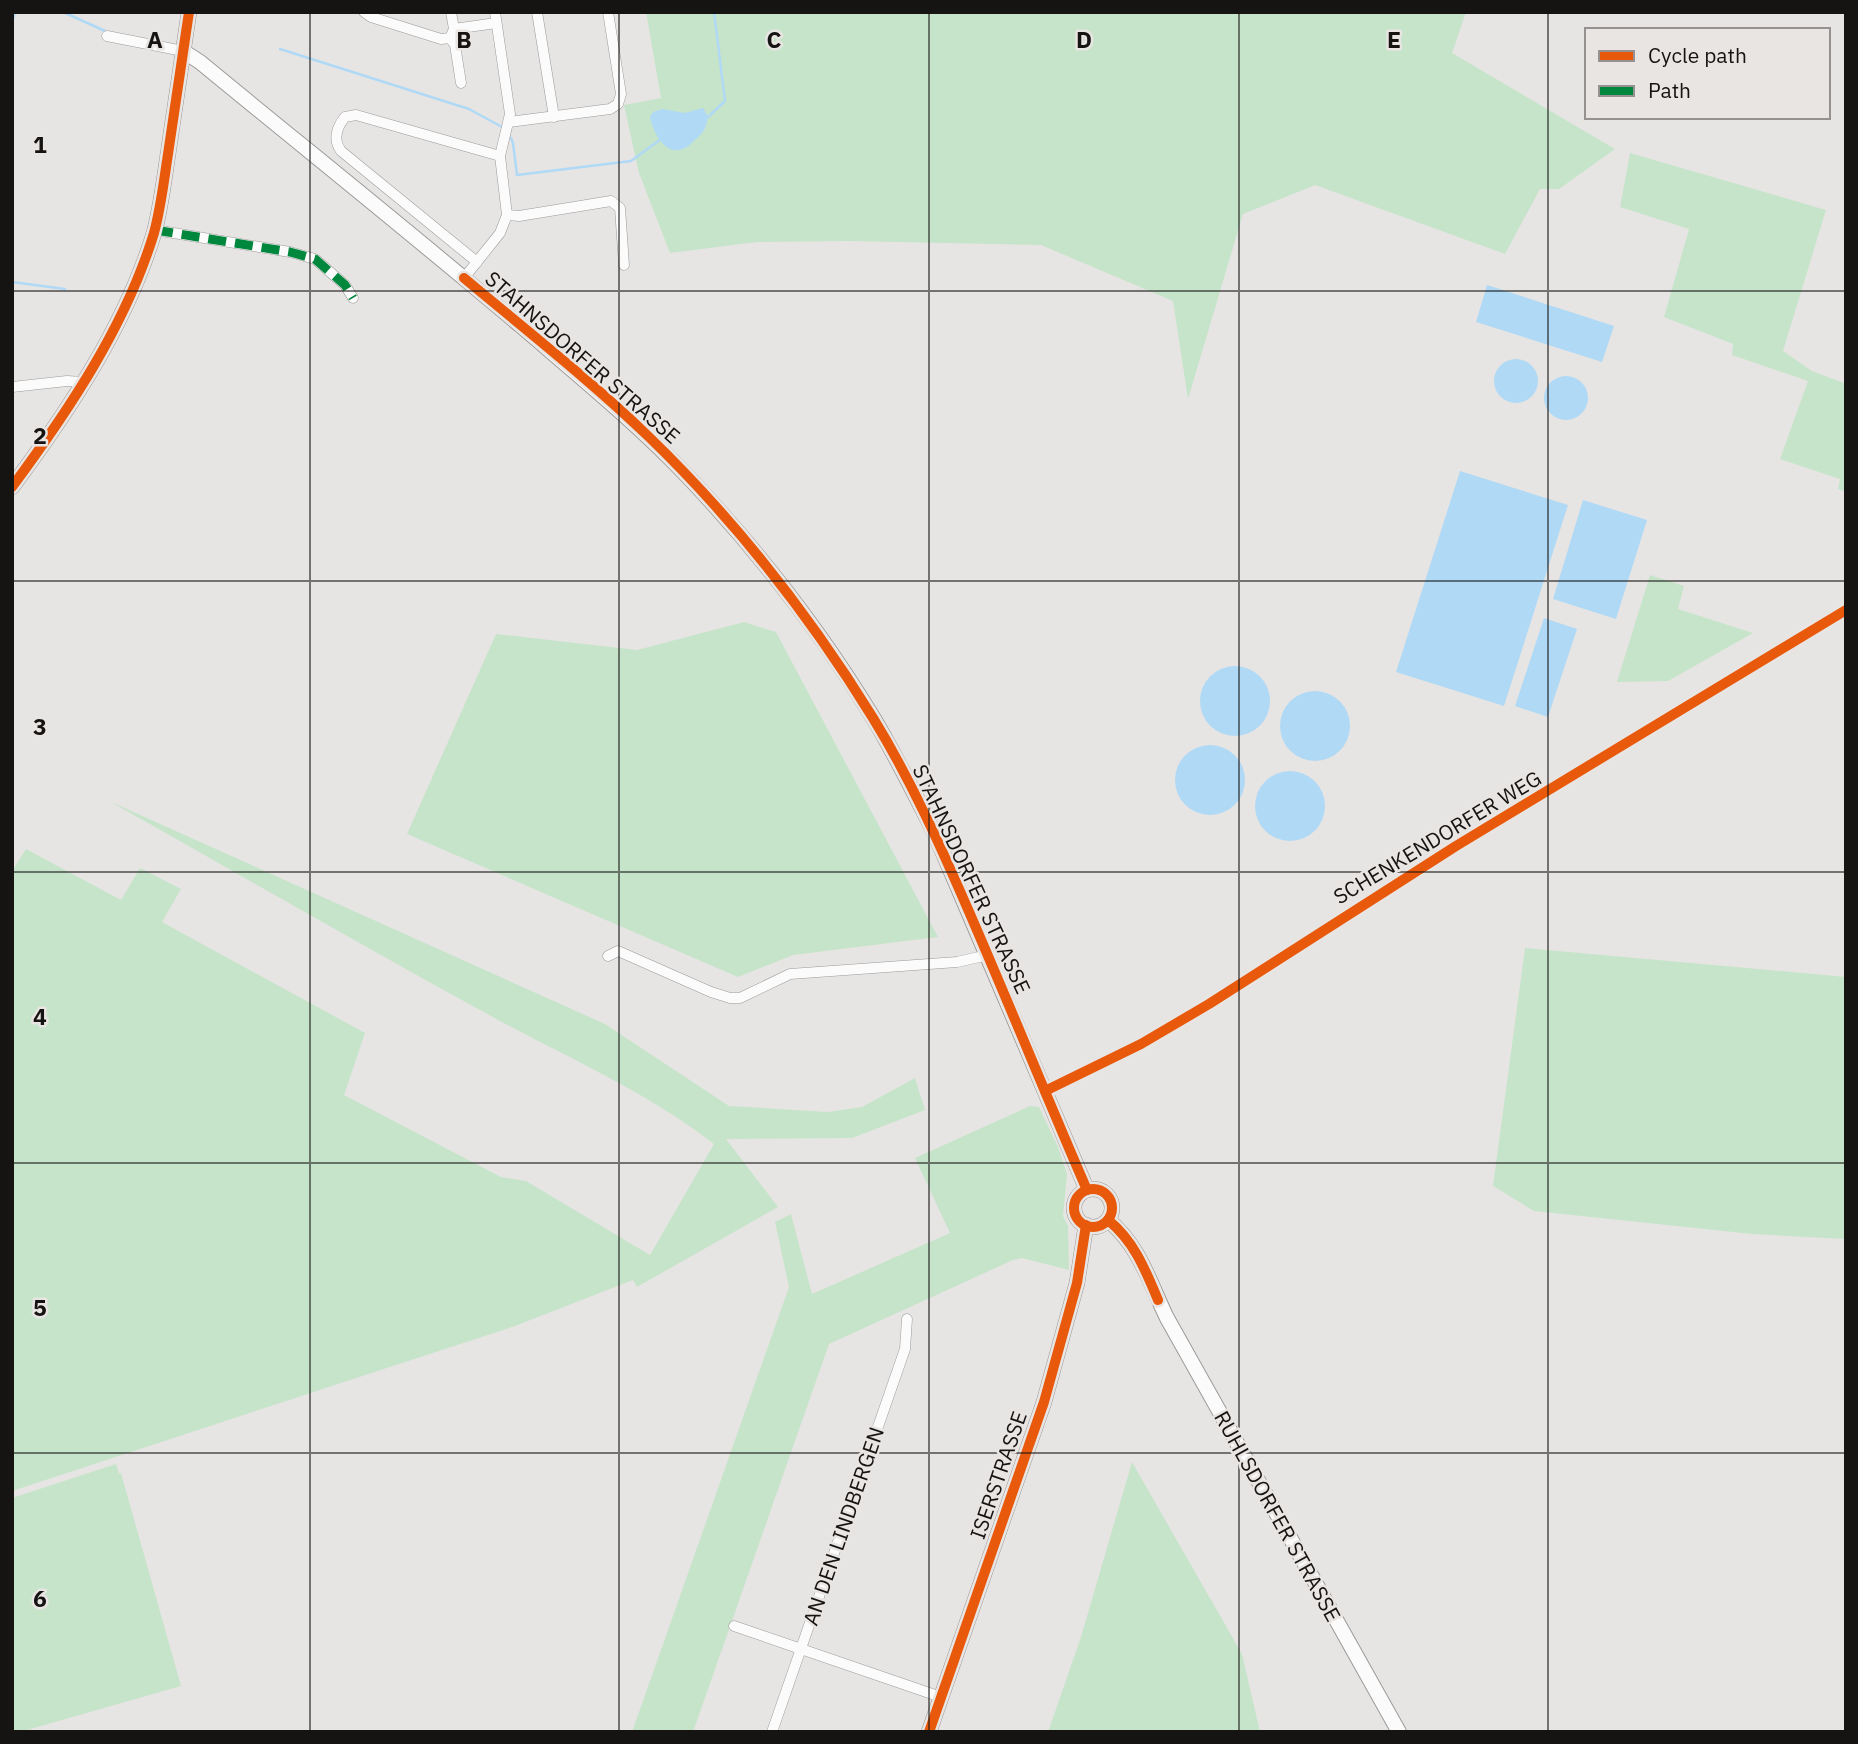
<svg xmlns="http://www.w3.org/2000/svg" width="1858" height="1744" font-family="'IBM Plex Sans',sans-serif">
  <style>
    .green { fill: #c6e4ca }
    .water { fill: #b0d9f5 }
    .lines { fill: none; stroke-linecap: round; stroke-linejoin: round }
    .stream { stroke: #b0d9f5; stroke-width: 2.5 }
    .street-casing { stroke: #9b9a99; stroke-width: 11 }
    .secondary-casing { stroke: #9b9a99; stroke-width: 16 }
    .street { stroke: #fbfbfb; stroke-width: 10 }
    .secondary { stroke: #fbfbfb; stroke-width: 14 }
    .quiet { stroke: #00873e; stroke-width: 9; stroke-dasharray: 18 9; stroke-linecap: butt }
    .cycleway-casing { stroke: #e8e5e3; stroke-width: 15 }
    .cycleway { stroke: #e8590c; stroke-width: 10 }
    .grid { fill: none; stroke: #151413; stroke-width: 2; stroke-opacity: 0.55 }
    .labels { text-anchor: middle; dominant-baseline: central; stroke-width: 5; stroke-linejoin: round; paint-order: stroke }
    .street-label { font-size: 21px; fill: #151413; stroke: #e8e5e3 }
    .grid-label { font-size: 23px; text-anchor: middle; font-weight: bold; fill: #151413; stroke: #e8e5e3; stroke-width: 5; stroke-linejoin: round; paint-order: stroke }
  </style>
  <rect width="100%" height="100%" fill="#e7e5e4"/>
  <!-- green -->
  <g class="green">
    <polygon points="646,12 1466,12 1452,53 1615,149 1559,189 1540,189 1505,254 1315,185 1243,214 1188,399 1173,301 1041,245 849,241 757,242 670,253 639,173 624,105 661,98"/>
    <polygon points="1630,153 1826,210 1783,351 1812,371 1846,384 1846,492 1838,489 1840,479 1780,459 1808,381 1732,355 1733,344 1664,317 1689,229 1620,207"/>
    <polygon points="1650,575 1684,586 1678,609 1753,633 1668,681 1617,682"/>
    <polygon points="744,622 776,632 938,937 793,955 738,977 407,834 496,634 637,650"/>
    <path d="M109,801L605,1024L729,1106L828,1112L862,1107L915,1078L925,1110L852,1138L726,1139L778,1207L637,1287L633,1280L515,1326L12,1491V871L26,849L121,900L140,868L181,889L162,922L365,1033L344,1095L501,1177L526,1181L650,1255L714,1144C646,1091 564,1056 489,1015C361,945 235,872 109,801Z"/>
    <polygon points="1525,948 1846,977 1846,1239 1752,1234 1534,1211 1493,1186"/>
    <polygon points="1030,1106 1039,1107 1058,1147 1067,1174 1063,1216 1068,1226 1069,1270 1022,1258 1013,1260 829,1344 693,1732 632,1732 789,1287 775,1222 791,1214 812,1294 950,1233 915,1158"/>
    <polygon points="1132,1462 1242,1654 1260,1732 1048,1732 1081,1637"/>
    <polygon points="116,1464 119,1474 121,1473 181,1686 20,1732 12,1732 12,1498"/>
  </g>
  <!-- water -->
  <g class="water">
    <path d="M703,108L708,117C705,133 702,133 691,144C670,162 654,137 650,117L653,112L662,109L685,113Z"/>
    <polygon points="1487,285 1614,326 1602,362 1476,322"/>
    <circle cx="1516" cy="381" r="22"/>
    <circle cx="1566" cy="398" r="22"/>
    <polygon points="1460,471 1568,505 1504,706 1396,672"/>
    <polygon points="1583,500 1647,520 1616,619 1553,599"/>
    <polygon points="1544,618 1577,629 1548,717 1515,706"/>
    <circle cx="1235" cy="701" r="35"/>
    <circle cx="1315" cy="726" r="35"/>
    <circle cx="1210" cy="780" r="35"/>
    <circle cx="1290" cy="806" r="35"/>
  </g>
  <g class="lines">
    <!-- stream -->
    <g class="stream">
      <polyline points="63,12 105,31"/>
      <polyline points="12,23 15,12"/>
      <polyline points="280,49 469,109 502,127"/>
      <polyline points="708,117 725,101 714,12"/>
      <polyline points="511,138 513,143 517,175 631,161 661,139"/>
      <polyline points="12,282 65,289"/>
    </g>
    <!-- street casing -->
    <g class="street-casing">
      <g id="street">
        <polyline points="364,12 371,17 441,39 450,38 454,29 451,12"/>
        <polyline points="537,12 554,117"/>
        <polyline points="454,29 496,23"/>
        <polyline points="107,36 183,51"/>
        <polyline points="450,38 455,45 461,83"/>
        <polyline points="509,122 610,109 618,104 621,94 608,12"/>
        <polyline points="507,215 519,216 611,201 620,208 624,265"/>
        <polyline points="155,230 290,252 315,259 345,285 353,298"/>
        <path d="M477,262L341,151C333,140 336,128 345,117L356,115L500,156"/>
        <polyline points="464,278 500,233 507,215 500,156 510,114 495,12"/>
        <polyline points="12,387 67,381 83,382"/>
        <polyline points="608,956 618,951 711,992 730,998 740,998 790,974 957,962 988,955"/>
        <polyline points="1045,1091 1141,1044 1209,1004 1456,846 1846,610"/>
        <polyline points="734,1626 941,1697"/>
        <polyline points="772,1732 905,1349 907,1319"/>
      </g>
    </g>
    <!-- secondary casing -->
    <g class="secondary-casing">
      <g id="secondary">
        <path d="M183,51L200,62C307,150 416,237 522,327C579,376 638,424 690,479C759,552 822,633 874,719C896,756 915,795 935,834L1087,1190"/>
        <path d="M12,487C69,410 126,325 154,233C161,207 164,180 168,154C175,107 182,60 189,12"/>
        <circle cx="1093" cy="1208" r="19"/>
        <path d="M1108,1220C1139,1245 1150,1283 1167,1318L1399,1732"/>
        <polyline points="929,1732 1044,1402 1077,1283 1086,1225"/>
      </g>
    </g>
    <!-- street -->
    <use href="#street" class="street"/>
    <!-- secondary -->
    <use href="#secondary" class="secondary"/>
    <!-- quiet -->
    <polyline class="quiet" points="155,230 290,252 315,259 345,285 353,298"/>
    <!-- cycleway casing -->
    <g class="cycleway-casing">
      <g id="cycleway">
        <path d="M464,278C526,330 590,380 648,436C734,519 810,616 873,718C911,780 941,847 970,914C1010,1006 1047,1098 1087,1190"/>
        <path d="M12,487C69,410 126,325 154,233C161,207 164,180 168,154C175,107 182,60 189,12"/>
        <polyline points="1045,1091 1141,1044 1209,1004 1456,846 1846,610"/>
        <circle cx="1093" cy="1208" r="19"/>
        <path d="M1108,1220C1134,1241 1145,1269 1158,1300"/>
        <polyline points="929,1732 1044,1402 1077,1283 1086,1225"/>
      </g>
    </g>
    <!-- cycleway -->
    <use href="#cycleway" class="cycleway"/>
  </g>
  <!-- grid -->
  <path class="grid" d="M310,12V1732M619,12V1732M929,12V1732M1239,12V1732M1548,12V1732M12,291H1846M12,581H1846M12,872H1846M12,1163H1846M12,1453H1846"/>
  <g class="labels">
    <!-- street labels -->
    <g class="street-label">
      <text transform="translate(583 357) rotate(41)">STAHNSDORFER STRASSE</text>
      <text transform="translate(1437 837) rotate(-31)">SCHENKENDORFER WEG</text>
      <text transform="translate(972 879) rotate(65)">STAHNSDORFER STRASSE</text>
      <text transform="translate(998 1475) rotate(-71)">ISERSTRASSE</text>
      <text transform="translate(1278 1516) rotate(61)">RUHLSDORFER STRASSE</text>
      <text transform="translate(843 1526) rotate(-71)">AN DEN LINDBERGEN</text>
    </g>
  </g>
  <g class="grid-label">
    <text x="155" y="48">A</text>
    <text x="464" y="48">B</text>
    <text x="774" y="48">C</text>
    <text x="1084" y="48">D</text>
    <text x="1394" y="48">E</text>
    <text x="40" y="153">1</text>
    <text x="40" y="444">2</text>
    <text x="40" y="735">3</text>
    <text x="40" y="1025">4</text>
    <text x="40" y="1316">5</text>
    <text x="40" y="1607">6</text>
  </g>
  <!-- border -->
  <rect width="1858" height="1744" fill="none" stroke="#151413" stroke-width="28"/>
  <!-- legend -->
  <rect x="1585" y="28" width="245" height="91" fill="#e8e5e3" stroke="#949190" stroke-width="2"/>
  <rect x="1599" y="51" width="35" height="10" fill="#e8590c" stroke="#949190" stroke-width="2"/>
  <text x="1648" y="63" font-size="21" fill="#151413">Cycle path</text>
  <rect x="1599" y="86" width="35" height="10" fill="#00873e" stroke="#949190" stroke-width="2"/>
  <text x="1648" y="98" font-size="21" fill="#151413">Path</text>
</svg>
